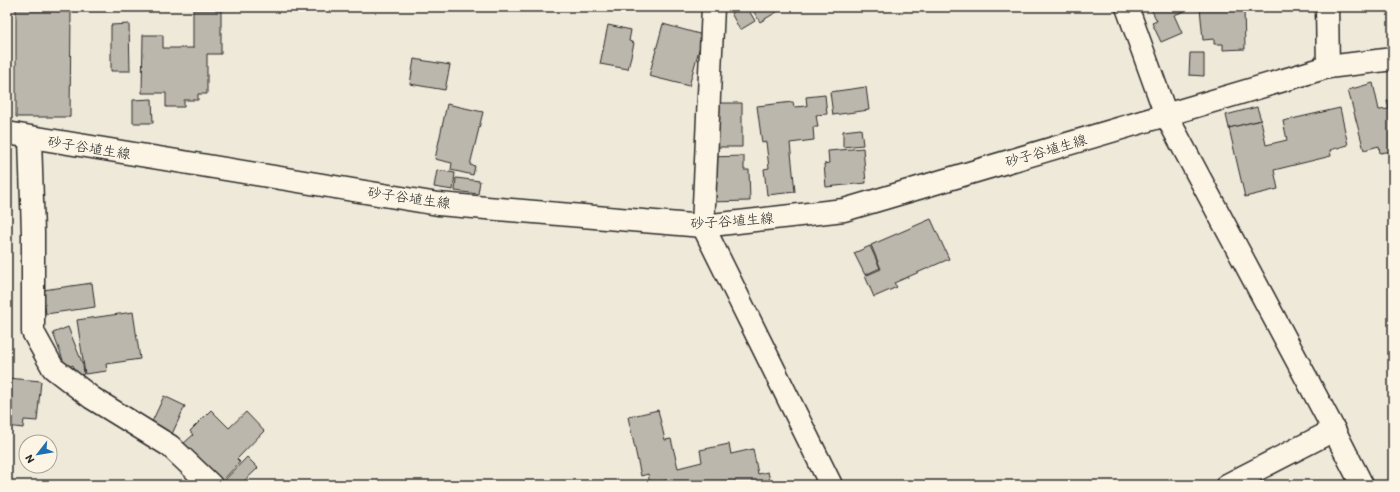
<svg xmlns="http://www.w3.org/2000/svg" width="1400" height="492" font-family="Itim,'Klee One',sans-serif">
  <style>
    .building { fill: #bcb7ac; stroke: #2b2b2b }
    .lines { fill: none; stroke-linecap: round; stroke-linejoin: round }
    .minor-casing { stroke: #2b2b2b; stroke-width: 25 }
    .major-casing { stroke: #2b2b2b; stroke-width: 25 }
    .minor { stroke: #fcf5e5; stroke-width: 22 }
    .major { stroke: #fcf5e5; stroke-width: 22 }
    .labels { text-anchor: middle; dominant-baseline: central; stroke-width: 4; stroke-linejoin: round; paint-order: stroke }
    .street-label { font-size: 14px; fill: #2b2b2b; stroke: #fcf5e5 }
  </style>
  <rect width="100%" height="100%" fill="#efe9da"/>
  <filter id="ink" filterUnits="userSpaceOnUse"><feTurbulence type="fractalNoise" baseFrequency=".025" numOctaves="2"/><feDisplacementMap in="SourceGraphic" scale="8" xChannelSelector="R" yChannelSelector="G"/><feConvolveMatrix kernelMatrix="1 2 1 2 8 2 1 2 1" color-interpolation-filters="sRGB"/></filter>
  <g filter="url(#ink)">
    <!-- building -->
    <g class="building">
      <polygon points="16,7 108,7 108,11 71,11 70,117 16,117"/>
      <polygon points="741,7 747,7 755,21 740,30 731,13"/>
      <polygon points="751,7 785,7 760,22"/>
      <polygon points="1150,7 1183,7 1185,11 1174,15 1182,33 1161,42 1152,23 1157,21"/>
      <polygon points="1244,7 1245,49 1223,50 1223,44 1214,44 1214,39 1203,40 1200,8"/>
      <polygon points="193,10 221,10 221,54 207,54 207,94 198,94 198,100 184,100 184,107 166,107 166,93 142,93 143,35 163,35 163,48 193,48"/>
      <polygon points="129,24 130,71 111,71 111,25"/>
      <polygon points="663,24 703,35 689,86 649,76"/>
      <polygon points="608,25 631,30 629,41 634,43 628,69 600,64"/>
      <polygon points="1190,53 1204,53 1204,76 1189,75"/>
      <polygon points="414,59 450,65 445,90 410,84"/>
      <polygon points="1373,83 1379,110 1389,109 1387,101 1393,100 1393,151 1380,153 1379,146 1364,150 1348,90"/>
      <polygon points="866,87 869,110 833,115 830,92"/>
      <polygon points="825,95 827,114 816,115 818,127 813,127 814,140 790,143 795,192 767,195 764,169 769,168 766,142 762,143 757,106 793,102 794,107 807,106 806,97"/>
      <polygon points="152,99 153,123 133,123 133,100"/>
      <polygon points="717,103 742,103 742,147 716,147"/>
      <polygon points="447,104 483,112 470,165 475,166 473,175 451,170 452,163 435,159"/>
      <polygon points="1257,107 1261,120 1229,128 1226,115"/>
      <polygon points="1340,108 1348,145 1330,150 1331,156 1274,170 1278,189 1245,197 1229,128 1261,120 1266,145 1287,140 1283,121"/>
      <polygon points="861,129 863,145 843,147 843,131"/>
      <polygon points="863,148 866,183 826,187 824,164 829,163 828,151"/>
      <polygon points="744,156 744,170 749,170 750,201 708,202 708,157"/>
      <polygon points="437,170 455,173 453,190 434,187"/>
      <polygon points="456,178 480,181 478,194 455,191"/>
      <polygon points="931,219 949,259 894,283 897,287 874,297 865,276 881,269 871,245"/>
      <polygon points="870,246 880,268 865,275 854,253"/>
      <polygon points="92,283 95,307 46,314 43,290"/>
      <polygon points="133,312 140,359 106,364 107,371 85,374 77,320"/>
      <polygon points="68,327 83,365 84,374 75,376 73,365 66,368 53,333"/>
      <polygon points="7,378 41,381 37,421 24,420 23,428 7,426"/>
      <polygon points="164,396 185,406 172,434 151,424"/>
      <polygon points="211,410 229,428 246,412 264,431 237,459 240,462 221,482 183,444 193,435 190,431"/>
      <polygon points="658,410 665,440 671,439 678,468 702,462 700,450 729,444 731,454 753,449 758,474 768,472 771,485 674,485 672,479 650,484 648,474 641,476 628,417"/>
      <polygon points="247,457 258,468 240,485 224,485 222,483"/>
    </g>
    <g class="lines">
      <!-- minor casing -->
      <g class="minor-casing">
        <g id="minor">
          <polyline points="713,7 703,226 831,485"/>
          <polyline points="1127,7 1166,115 1334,430 1362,485"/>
          <polyline points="1327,7 1328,67"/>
          <polyline points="30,138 33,233 33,332 53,368 92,398 170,446 211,485"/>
          <polyline points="1227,485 1334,430"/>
        </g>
      </g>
      <!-- major casing -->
      <g class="major-casing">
        <polyline id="major" points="7,133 438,204 703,226 844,210 1328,67 1393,59"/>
      </g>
      <!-- minor -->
      <use href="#minor" class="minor"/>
      <!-- major -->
      <use href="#major" class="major"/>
    </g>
  </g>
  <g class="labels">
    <!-- street labels -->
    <g class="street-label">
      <text transform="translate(89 148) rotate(9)">砂子谷埴生線</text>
      <text transform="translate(1046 151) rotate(-16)">砂子谷埴生線</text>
      <text transform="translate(409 198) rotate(8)">砂子谷埴生線</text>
      <text transform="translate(732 221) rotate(-4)">砂子谷埴生線</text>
    </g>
  </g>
  <!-- margin -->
  <rect width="1400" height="492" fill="none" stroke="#fcf5e5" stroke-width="24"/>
  <rect x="12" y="12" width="1376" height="468" fill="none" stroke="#2b2b2b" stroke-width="1.5" filter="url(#ink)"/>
  <!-- north arrow -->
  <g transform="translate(38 454) rotate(239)"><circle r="19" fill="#fcf5e5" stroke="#a8a49b"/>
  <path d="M0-3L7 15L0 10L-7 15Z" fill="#1f6fb2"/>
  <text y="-6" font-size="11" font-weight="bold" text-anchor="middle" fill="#2b2b2b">N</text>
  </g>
</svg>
